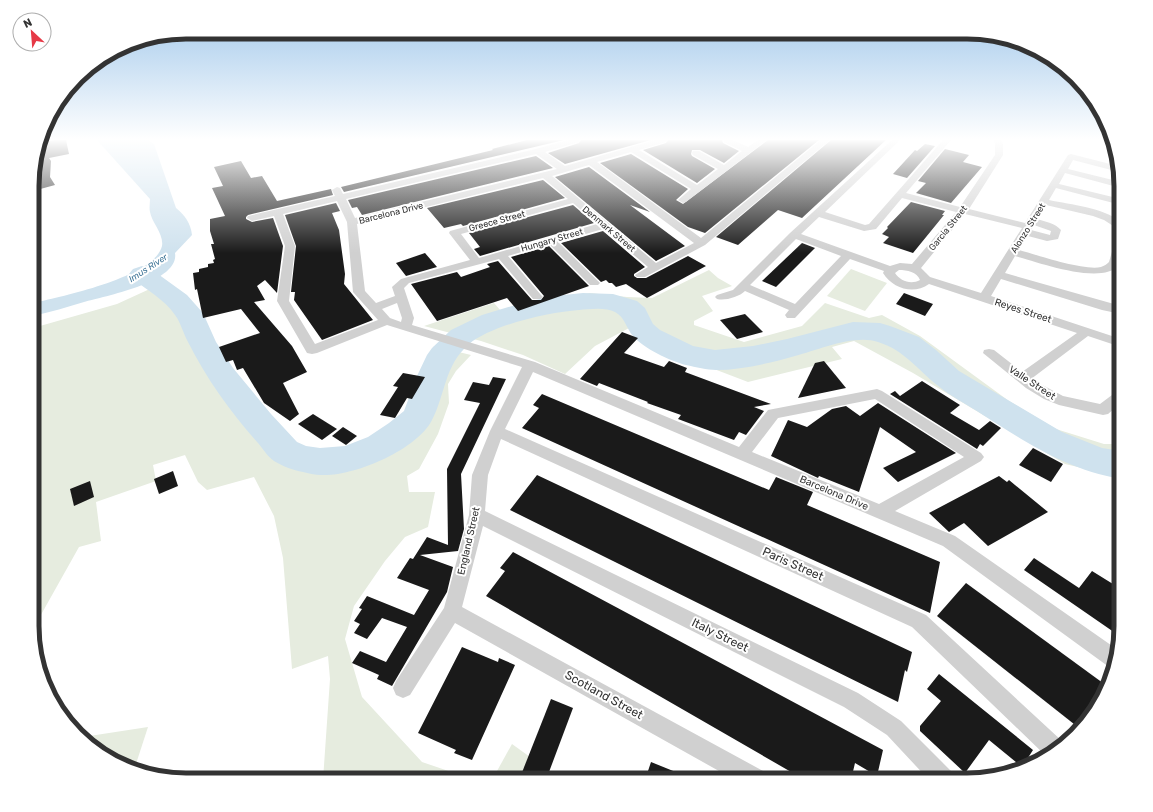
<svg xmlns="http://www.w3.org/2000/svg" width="1153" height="812" font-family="Rubik,sans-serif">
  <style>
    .green { fill: #e6ecdf }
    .water { fill: #cfe2ee }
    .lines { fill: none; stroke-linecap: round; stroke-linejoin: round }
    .river { fill: #cfe2ee; fill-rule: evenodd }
    .building { fill: #1a1a1a }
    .street { fill: #d0d0d0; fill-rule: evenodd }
    .labels { text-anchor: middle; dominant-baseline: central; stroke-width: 4; stroke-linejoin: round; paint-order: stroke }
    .far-street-label { font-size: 9px; fill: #333; stroke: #fff }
    .far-water-label { font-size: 9px; font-style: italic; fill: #3f7597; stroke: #fff }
    .street-label { font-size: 10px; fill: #333; stroke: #fff }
    .near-street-label { font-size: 12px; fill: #333; stroke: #fff }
    .rim { fill: none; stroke: #333; stroke-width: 5 }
  </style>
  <rect width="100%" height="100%" fill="#fff"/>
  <!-- green -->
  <g class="green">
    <polygon points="851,269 887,283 865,311 827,296"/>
    <polygon points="709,270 718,278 732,286 702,296 713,311 694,321 694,325 744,342 802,326 825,303 869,318 882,315 920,336 1009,401 1056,429 1104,444 1121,444 1121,477 1065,464 913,373 854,341 832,347 842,359 748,382 680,356 646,341 631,327 595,346 565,374 523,355 481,341 424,326 494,303 501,311 590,293 627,297 652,298"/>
    <polygon points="165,282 188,301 253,402 281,437 298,449 319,452 346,451 374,442 399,426 416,405 434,346 471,355 456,371 448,384 449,403 438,434 419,469 407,476 409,492 435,492 428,527 405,537 385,561 354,606 345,639 362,697 422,762 475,780 323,780 330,679 328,656 292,669 283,558 274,516 254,477 207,490 198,482 185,455 153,465 156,481 96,502 101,541 79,547 33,629 33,328 117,304"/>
    <polygon points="148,727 134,770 92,748 83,737"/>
    <polygon points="512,744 562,780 492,780"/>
  </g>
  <!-- water -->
  <path class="water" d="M97,140H148L154,144L176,208C185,215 191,224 192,235L175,253C180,282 105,296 84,302C67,307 51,312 33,316V303C60,297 155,277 162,246C164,234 152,223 150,212C149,208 150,203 150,199Z"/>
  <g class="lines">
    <!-- river -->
    <path class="river" d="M142,266L151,269L187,295L203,313L216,342L233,368L271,414L297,442L306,446L320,448L345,446L368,437L389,423L404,411L417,376L427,355L432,348L451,330L482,315L522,303L554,296L583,293L613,294L637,301L645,308L653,324L660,330L693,346L715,350L753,346L787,339L853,322L880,323L890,326L919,337L936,350L959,371L1062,432L1102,448L1121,451V479C1066,469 1029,444 983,415C968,405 950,396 937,385C917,369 904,350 878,342C854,334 819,350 795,356C770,363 742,370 716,370C707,370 696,367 686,365C670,361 643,348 633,336C626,328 625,317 615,312C606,307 589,309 579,310C549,312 492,325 469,344C444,366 446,393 432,420C417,450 353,477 321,475C315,475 308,473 303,472C293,470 282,466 274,461C268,457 263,449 258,443C231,413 206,378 188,342C183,333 181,323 175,315C165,300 147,290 133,279L129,274L133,269Z"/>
  </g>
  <!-- building -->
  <g class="building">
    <polygon points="54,140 66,140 69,154 49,158 51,161 50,177 55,185 33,191 33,166 40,143"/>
    <polygon points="527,140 564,140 344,192 341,187 493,150 492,149"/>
    <polygon points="581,140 651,140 565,164 548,153 579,143"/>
    <polygon points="668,140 722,140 723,143 739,151 724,163 700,150 692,150 691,154 692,156 715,169 697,183 643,150 666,143"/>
    <polygon points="768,140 819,140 705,233 688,227 600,163 631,154 688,189 676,200 683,204"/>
    <polygon points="831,140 886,140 802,218 778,210 738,245 716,237"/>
    <polygon points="925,144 935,146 907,178 893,174 915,150 917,151"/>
    <polygon points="945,149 969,155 963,162 982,167 951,203 916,193 926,183 918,181"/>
    <polygon points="536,156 553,168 362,215 357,207 352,208 348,200"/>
    <polygon points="241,161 251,178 262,176 277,201 331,189 333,195 248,215 246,217 246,219 252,222 273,218 283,246 277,293 265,280 257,286 265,300 254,302 292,346 307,372 283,383 299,414 290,421 264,403 243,368 237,370 233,360 226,362 219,347 260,333 241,309 203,318 197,289 195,290 193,273 199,272 199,269 208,267 208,264 214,263 213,260 215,259 211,244 214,244 210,231 210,219 225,216 212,188 223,186 214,167"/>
    <polygon points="589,167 650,212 630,205 685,246 656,261 555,177"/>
    <polygon points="543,180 565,198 463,226 461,224 444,228 427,208"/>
    <polygon points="911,202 945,211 942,215 944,215 913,253 883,243 889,237 882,234 888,228 887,227"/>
    <polygon points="336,203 340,211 332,213 339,230 345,274 344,284 373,320 322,340 294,300 295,292 291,292 296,246 285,215"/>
    <polygon points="573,205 594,223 480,256 474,249 480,247 469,233"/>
    <polygon points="603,231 645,267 634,274 634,276 637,278 646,278 688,256 706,266 647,298 626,284 616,287 612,283 609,283 606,280 601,282 561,243"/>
    <polygon points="802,243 815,248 776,287 762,281"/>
    <polygon points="549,246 589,286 518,311 507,298 437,321 411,284 457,272 461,277 490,267 487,264 498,261 532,300 541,300 544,296 511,257"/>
    <polygon points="425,253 437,267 406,276 396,263"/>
    <polygon points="904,293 933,304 925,316 896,304"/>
    <polygon points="745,314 763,332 737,339 720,320"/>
    <polygon points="622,332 638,338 624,353 664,367 669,361 687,368 685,372 771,404 754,407 764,411 746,435 739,432 734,440 678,419 681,415 647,403 648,402 599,383 597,386 580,379"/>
    <polygon points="824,361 846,388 798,398 815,363"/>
    <polygon points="403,373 425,377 412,399 407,398 395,418 380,415 398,387 393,386"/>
    <polygon points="493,377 506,379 461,474 464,529 458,551 420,555 453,567 447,592 392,686 377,679 379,675 352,663 360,651 386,662 407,627 382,618 367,639 354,633 360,624 354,621 362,609 359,608 367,596 414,615 429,590 397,578 410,558 413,559 427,537 448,545 447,469 480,403 464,400 473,382 489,385"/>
    <polygon points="922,381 960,405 950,413 979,430 990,421 1001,428 983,446 980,444 977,449 890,394 895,391 900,396"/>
    <polygon points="542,394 769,490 776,477 813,492 807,505 940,562 930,613 522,428 539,408 533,405"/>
    <polygon points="878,403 956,453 898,482 883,468 916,452 880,427 859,492 819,476 818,478 771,456 788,420 807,427 832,409 846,406 860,416"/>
    <polygon points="313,414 337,429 322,440 298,424"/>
    <polygon points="343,427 357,436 346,445 332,436"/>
    <polygon points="1033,448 1063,464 1051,482 1019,465"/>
    <polygon points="173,471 178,486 159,494 154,479"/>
    <polygon points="537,475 912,652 907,672 905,670 898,702 510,510"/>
    <polygon points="999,476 1007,482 1009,480 1048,512 988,546 964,523 949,532 929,513"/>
    <polygon points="90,481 94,497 74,506 70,489"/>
    <polygon points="513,552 883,750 877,776 855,763 851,780 805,780 486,596 505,571 500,568"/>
    <polygon points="1034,558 1079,588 1092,571 1121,589 1121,637 1024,570"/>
    <polygon points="966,583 1107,686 1089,720 1079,728 937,616"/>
    <polygon points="462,647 498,662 499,658 515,665 472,760 454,753 456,750 418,733"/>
    <polygon points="939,674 1033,750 1022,767 989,740 965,773 920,731 920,726 941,701 927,689"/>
    <polygon points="551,699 573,708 546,780 519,780"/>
    <polygon points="651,762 693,779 693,780 645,780"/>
  </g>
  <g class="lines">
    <!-- street -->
    <g class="street">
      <path d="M568,140H580L579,142L545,152L565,166L655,140H667L666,142L639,150L697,185L718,169L693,155L692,153L693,151H699L724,165L742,151L724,142L723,140H733L748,147L758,140H767L686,202L683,203L678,200L691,189L631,152L597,162L701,238L821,140H830L705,245L645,277H637L635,275L648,267L603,229L558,242L598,281L600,283L598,285H590L549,244L508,256L541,295L543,297L541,299H533L499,259L409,283L404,288L414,318L412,325L535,362L739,447L768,410L877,389L882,391L981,453L984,457L981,461L895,511L955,536L1118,650L1114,669L1109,667L943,546L533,372L505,429L926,615L1062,741L1046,756L912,627L501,439L488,475L485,511L858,693L901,721L952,772L955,780H929L887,735L844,707L483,526L462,607L765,772L768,780H735L455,623L410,695L403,698L396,695L393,688L396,681L444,608L469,515L472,475L490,431L522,367L387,325L317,353L312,354L307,353L277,301L285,246L274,216L252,221L247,218L248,216L335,196L332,190L337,187L340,188L343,194L536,149ZM536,154L557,169L355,218L346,199ZM589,165L694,243L656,263L552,176ZM543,178L568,199L450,231L449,233L470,260L401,279L392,287L395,296L376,303L365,291L357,224ZM337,201L347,222L353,292L378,320L315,344L289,301L295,246L283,214ZM573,203L597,224L479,258L461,234ZM397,303L402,318L401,322L390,318L382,309ZM875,399L964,457L879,504L752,452L778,418Z"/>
      <path d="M892,140H900L825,212L865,225L869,224L943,140H951L906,193L960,207L995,155V144L993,140H1001L1003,144V155L969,209L1025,223L1068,155L1071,154L1118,166L1119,172L1073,160L1068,169L1121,182V188L1065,173L1059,184L1121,199V205L1056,188L1049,200C1072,205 1102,207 1121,222V231L1104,220L1093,216L1046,205L1037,219C1046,222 1055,223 1061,230L1058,239L1047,241L1028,236L1019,250C1037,255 1084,271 1101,267C1104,266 1107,264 1109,262L1116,238L1121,235C1121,243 1124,259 1119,265C1102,286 1037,262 1015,256L1005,273L1121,306V314L1102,310L1001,279L991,296L1121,339V347L1088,336L1031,379L1063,396L1100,404L1116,392L1121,390V403L1108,414L1103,415L1059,405L1044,399L1026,388L983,353L984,350L989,349L994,350L1022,372L1077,333L929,284C914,295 893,289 883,273L884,271L850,259L795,318H787L785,315L789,310L745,291C739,297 725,301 717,299L715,297L717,295L733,290L790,233ZM902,198L956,212L912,264L900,263L890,266L801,234L819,217L864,231L876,229ZM965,214L1022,228L981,293L930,277L921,268ZM1034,225L1051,231L1050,235L1031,230ZM796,239L841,256L795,304L750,285ZM899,270C907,270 917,272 920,280C911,285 900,281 895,273Z"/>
    </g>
  </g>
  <!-- sky -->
  <linearGradient id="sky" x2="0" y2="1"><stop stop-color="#9ec6ea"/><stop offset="0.55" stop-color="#fff"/><stop offset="1" stop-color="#fff" stop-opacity="0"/></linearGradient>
  <rect width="1153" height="253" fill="url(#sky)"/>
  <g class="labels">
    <!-- far-street labels -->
    <g class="far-street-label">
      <text transform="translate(391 213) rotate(-14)">Barcelona Drive</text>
      <text transform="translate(497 221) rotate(-15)">Greece Street</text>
      <text transform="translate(948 228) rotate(-51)">Garcia Street</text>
      <text transform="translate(1028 228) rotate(-58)">Alonzo Street</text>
      <text transform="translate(609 229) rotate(40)">Denmark Street</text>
      <text transform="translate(552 240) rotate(-16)">Hungary Street</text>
    </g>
    <!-- far-water labels -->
    <g class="far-water-label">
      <text transform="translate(148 268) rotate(-33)">Imus River</text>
    </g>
    <!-- street labels -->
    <g class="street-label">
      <text transform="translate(1023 311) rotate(18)">Reyes Street</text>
      <text transform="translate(1032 383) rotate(33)">Valle Street</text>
      <text transform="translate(834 493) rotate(23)">Barcelona Drive</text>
      <text transform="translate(469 541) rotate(-77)">England Street</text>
    </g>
    <!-- near-street labels -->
    <g class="near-street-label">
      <text transform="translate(793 564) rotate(24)">Paris Street</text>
      <text transform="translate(720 635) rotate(26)">Italy Street</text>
      <text transform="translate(604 695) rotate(29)">Scotland Street</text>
    </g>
  </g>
  <!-- crop -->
  <path d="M0 0H1153V812H0ZM186 39H967A147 147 0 0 1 1114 186V626A147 147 0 0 1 967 773H186A147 147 0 0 1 39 626V186A147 147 0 0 1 186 39Z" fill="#fff" fill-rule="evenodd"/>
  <path class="rim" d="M186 39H967A147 147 0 0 1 1114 186V626A147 147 0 0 1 967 773H186A147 147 0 0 1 39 626V186A147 147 0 0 1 186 39Z"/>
  <!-- north arrow -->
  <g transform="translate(32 32) rotate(334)"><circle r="19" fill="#ffffff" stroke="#adadad"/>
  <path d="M0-3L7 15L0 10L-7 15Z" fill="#e63946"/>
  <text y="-6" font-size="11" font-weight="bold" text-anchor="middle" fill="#333333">N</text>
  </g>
</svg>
